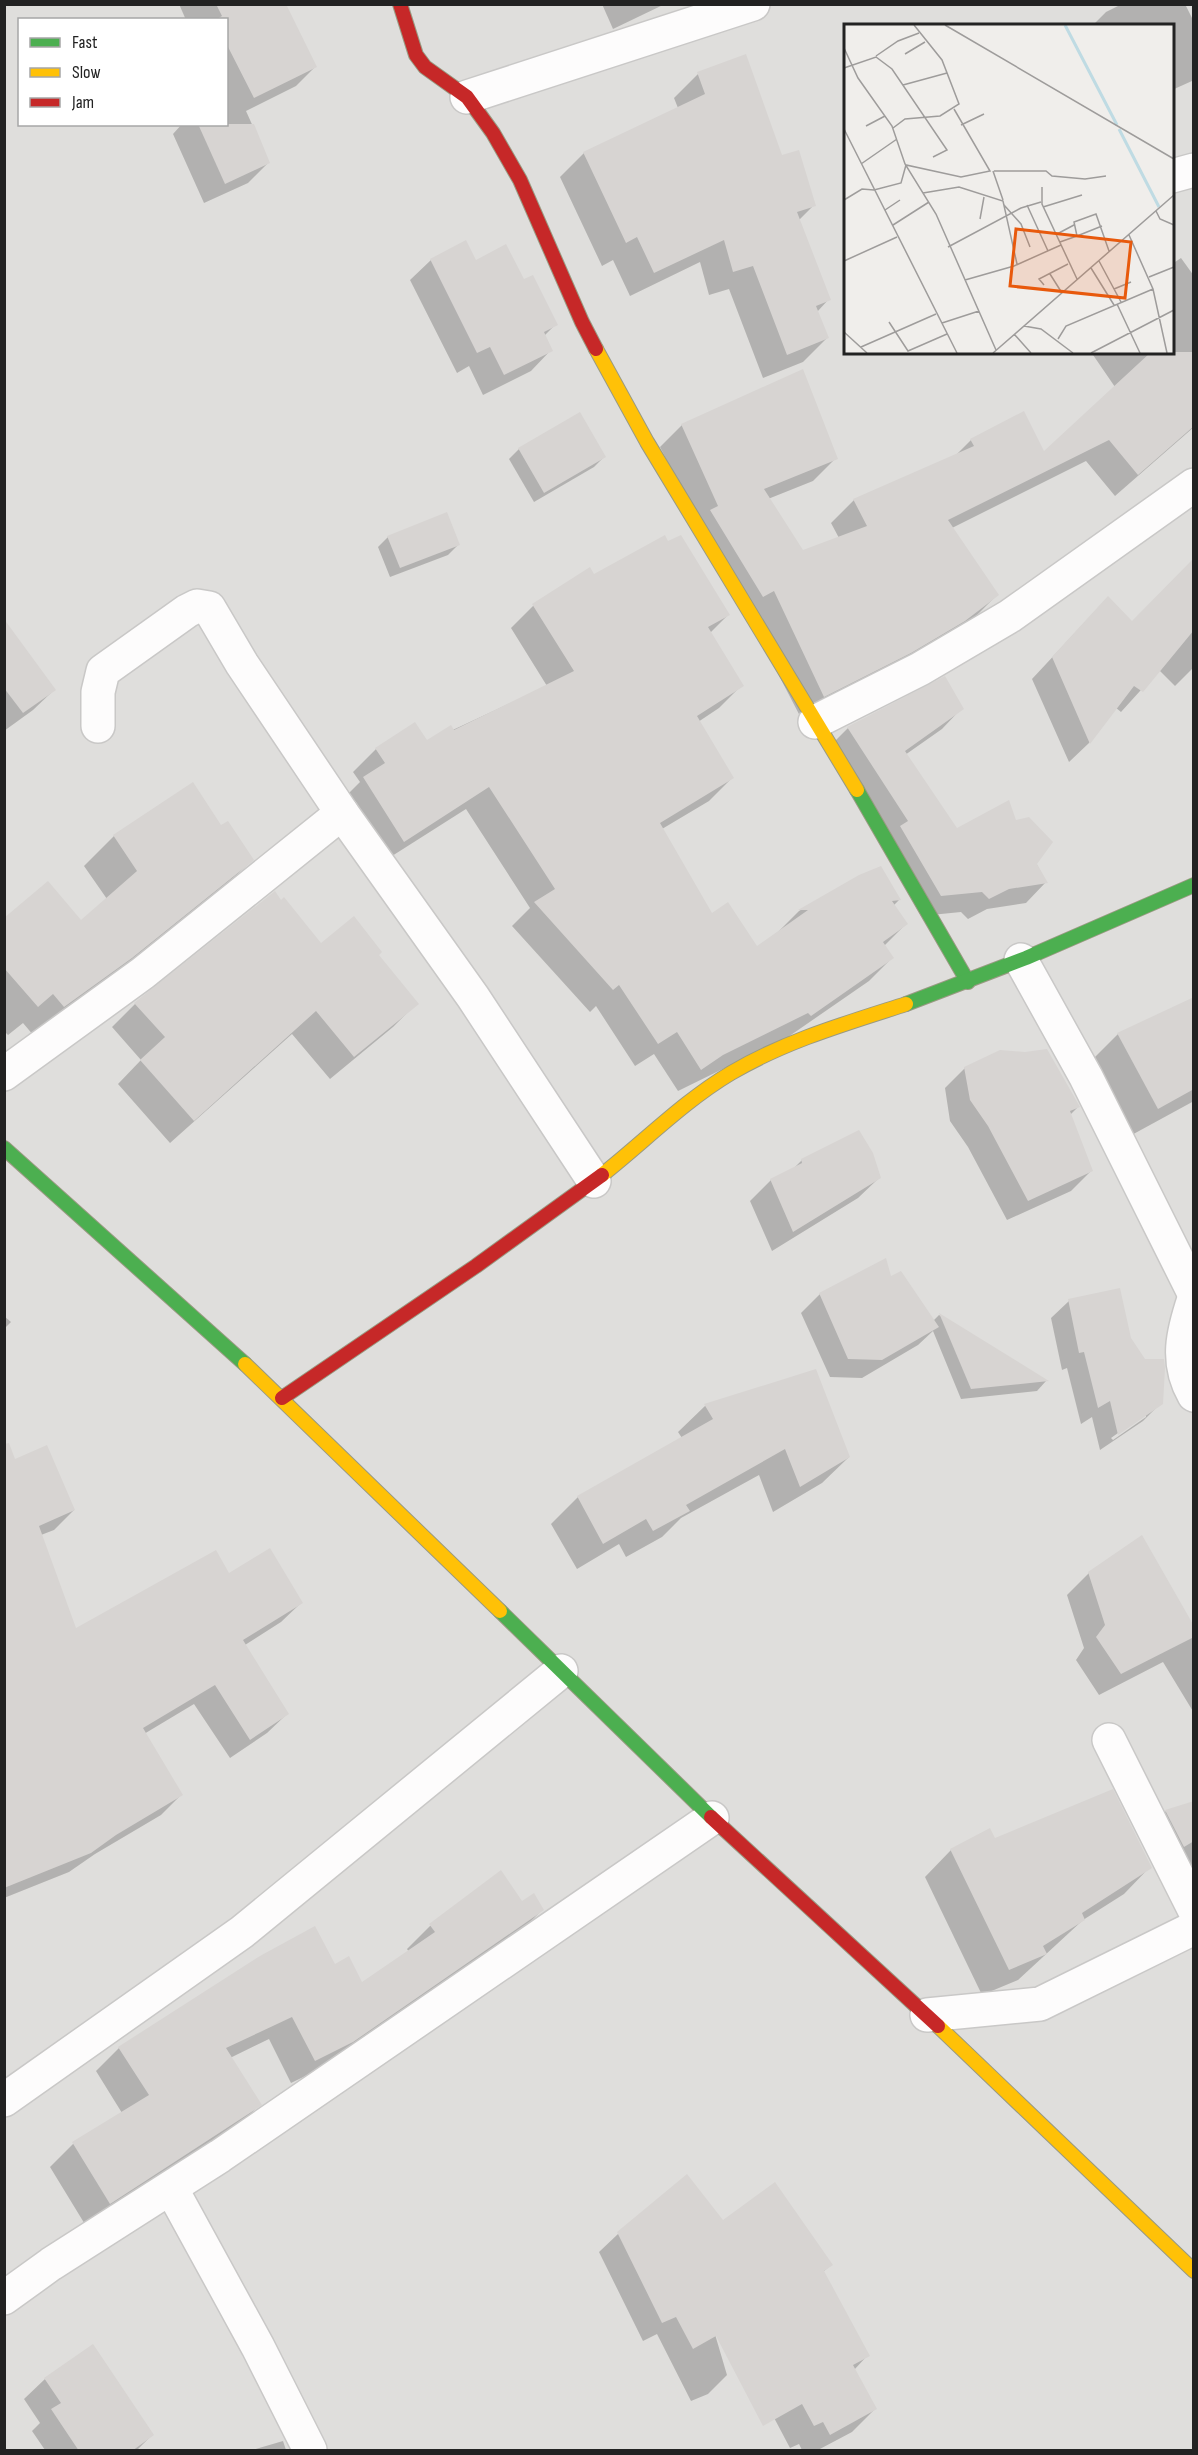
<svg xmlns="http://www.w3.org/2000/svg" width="1198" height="2455" font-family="'Sofia Sans Condensed',sans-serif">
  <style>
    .residential { fill: #dfdedc; fill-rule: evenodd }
    .shadow { fill: #0003; fill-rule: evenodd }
    .building { fill: #d7d4d2 }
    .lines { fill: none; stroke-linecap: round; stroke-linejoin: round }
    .street-casing { stroke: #c9c8c7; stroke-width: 36 }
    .fast-casing { stroke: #999a82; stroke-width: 16 }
    .slow-casing { stroke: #999a82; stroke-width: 16 }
    .jam-casing { stroke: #999a82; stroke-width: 16 }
    .street { stroke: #fdfcfc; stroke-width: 33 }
    .fast { stroke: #4caf50; stroke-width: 14 }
    .slow { stroke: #ffc107; stroke-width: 14 }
    .jam { stroke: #c62828; stroke-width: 14 }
    .inset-river { fill: none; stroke: #bfdbe3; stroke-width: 3 }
    .inset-road { fill: none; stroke: #9e9c9b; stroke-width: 1.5 }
    .view { fill: #e8590c; fill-opacity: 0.15; stroke: #e8590c; stroke-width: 3 }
    .inset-edge { fill: none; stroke: #222; stroke-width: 3 }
  </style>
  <rect width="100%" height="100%" fill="#f0eeeb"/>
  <!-- residential -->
  <path class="residential" d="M5,5H1193V2450H5ZM20,20H226V124H20ZM846,26H1172V352H846Z"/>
  <!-- shadow -->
  <g class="shadow">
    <polygon points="179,4 284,4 315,67 296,86 246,111 269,162 248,183 204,203 173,134 182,124 226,124 226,20 186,20"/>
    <polygon points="602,4 665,4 613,29"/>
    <polygon points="1122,4 1185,4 1194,22 1192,81 1172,90 1172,26 1092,26 1106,12"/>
    <polygon points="698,74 781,157 814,205 799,220 829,299 817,312 827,338 803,362 763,378 729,289 709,295 700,262 630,296 613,260 602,266 560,177 584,153 678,108 674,98"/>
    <polygon points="1181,258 1194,276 1194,427 1115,496 1086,461 952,528 997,595 974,618 941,643 801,718 660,447 682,425 836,458 813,481 768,499 802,552 839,538 831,523 854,500 955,456 971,440 1043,454 1115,387 1091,352 1172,352 1172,264"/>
    <polygon points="431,260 475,262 523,281 556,324 544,336 551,350 531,371 483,395 469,366 457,373 410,280"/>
    <polygon points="519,449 604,457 594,467 534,502 509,459"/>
    <polygon points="388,537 459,544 448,555 390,577 378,547"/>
    <polygon points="668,543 728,615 710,633 742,685 719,708 698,722 732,778 709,801 662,829 711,915 756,948 776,934 799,911 860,876 899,900 893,906 906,924 884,946 892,958 869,981 788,1037 678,1091 654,1054 635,1066 596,1006 590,1012 512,926 530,908 466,809 381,863 341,801 360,782 353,772 376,749 415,724 427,742 547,686 511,628 533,606"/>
    <polygon points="1194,572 1194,667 1175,686 1159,670 1121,712 1115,707 1089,743 1069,762 1032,679 1088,619 1132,623"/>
    <polygon points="4,645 54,690 33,710 4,731"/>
    <polygon points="945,678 962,708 942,729 905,755 956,830 1015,822 1046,882 1026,903 987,909 968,919 961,912 921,916 827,749 848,728"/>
    <polygon points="221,827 252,860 222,889 100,987 34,1036 23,1023 8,1035 4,1031 4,920 81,922 107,899 84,866 114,836"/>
    <polygon points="377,955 417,1003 393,1027 330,1079 292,1034 170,1143 118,1084 141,1060 112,1027 135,1004"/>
    <polygon points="1194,999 1194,1101 1128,1137 1088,1064 1118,1034"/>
    <polygon points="965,1068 1078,1107 1070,1115 1091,1171 1071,1191 1007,1220 968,1147 950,1121 945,1088"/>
    <polygon points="802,1160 879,1178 858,1198 772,1251 750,1201 771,1180 793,1169"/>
    <polygon points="890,1278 933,1321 939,1315 1046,1381 1037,1391 961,1399 933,1331 918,1345 862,1378 830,1377 801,1313 820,1294"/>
    <path d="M1069,1301L1130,1339L1161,1403L1143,1421L1100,1450L1092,1417L1081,1424L1067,1368L1062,1370L1051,1318ZM1146,1413V1417L1113,1440L1111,1438Z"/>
    <polygon points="4,1316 11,1322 4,1329"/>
    <polygon points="815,1371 849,1457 822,1483 773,1512 759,1475 681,1518 662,1537 626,1557 619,1544 577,1569 551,1524 578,1497 682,1438 678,1432 705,1406"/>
    <polygon points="4,1465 74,1510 54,1530 41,1535 75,1630 229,1575 301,1603 281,1622 245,1645 287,1714 267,1733 230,1758 194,1704 144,1734 181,1795 161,1815 95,1854 69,1872 4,1898"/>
    <polygon points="1089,1573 1194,1629 1194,1713 1163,1662 1099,1695 1076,1660 1084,1648 1067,1595"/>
    <polygon points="1194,1802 1194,1887 1144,1833 1166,1811"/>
    <polygon points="994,1840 1150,1867 1124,1894 1083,1920 1018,1980 982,1995 925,1877 951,1850"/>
    <polygon points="521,1903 542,1910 519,1933 328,2065 291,2083 269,2039 230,2058 260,2104 237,2128 86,2226 50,2167 73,2144 122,2113 96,2071 119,2048 334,1966 362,1984 409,1952 407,1949 430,1926"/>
    <polygon points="708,2230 832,2264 823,2272 868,2355 854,2370 875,2409 852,2432 818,2450 802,2450 799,2444 790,2448 696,2270 727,2375 708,2394 691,2401 657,2334 643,2341 599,2252 618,2234"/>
    <polygon points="45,2379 152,2435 137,2450 45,2450 32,2431 40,2423 24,2399"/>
    <polygon points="283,2441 286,2450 252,2450"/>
  </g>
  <!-- building -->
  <g class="building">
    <polygon points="216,4 286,4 317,67 254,98 226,43 226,20 215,20 222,16"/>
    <polygon points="746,54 782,155 799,150 816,206 797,212 831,300 816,306 829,338 787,355 753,266 733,272 724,240 654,273 637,237 626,243 583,152 705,94 697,72"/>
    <polygon points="198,124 254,124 270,163 225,184"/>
    <polygon points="466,240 476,260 506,244 524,279 533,275 558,325 544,332 553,351 504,375 490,347 477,353 430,259"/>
    <polygon points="1151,352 1194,352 1194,426 1138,475 1109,440 948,520 999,595 965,621 911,653 824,697 774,591 763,597 710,510 718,506 681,424 803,369 838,459 764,489 803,550 867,526 853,499 974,446 970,439 1024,411 1044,451"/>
    <polygon points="580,412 606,457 544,493 518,448"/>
    <polygon points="447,512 460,545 400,568 387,536"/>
    <polygon points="665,535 668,541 681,535 730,615 708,627 744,686 697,716 734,778 660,823 712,913 728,902 757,946 808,910 798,910 859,875 881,866 901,900 892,901 908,924 883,942 894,958 811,1016 808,1013 723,1055 701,1070 677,1032 658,1044 619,985 613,990 534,902 555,889 489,787 404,842 363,777 385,763 375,748 415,722 427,740 451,725 454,730 574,671 532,604 590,567 594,574"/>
    <polygon points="1194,558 1194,630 1143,692 1134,686 1090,744 1052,657 1108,596 1132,621"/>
    <polygon points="4,619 56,690 23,713 4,688"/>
    <polygon points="945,676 964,709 905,751 957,828 1009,800 1016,820 1029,817 1053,842 1037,864 1048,883 1009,889 989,899 982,892 941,896 900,826 908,821 847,727"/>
    <polygon points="193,782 221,825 228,821 254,860 132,958 64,1007 53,994 38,1007 4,968 4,918 48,881 81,920 137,871 113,835"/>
    <polygon points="275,891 281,900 284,897 321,943 354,916 382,952 379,955 419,1004 354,1057 316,1011 194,1121 140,1060 165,1037 134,1003"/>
    <polygon points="1194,997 1194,1089 1158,1109 1117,1033"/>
    <polygon points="1047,1049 1080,1107 1070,1111 1093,1171 1028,1201 988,1126 970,1100 964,1067 1000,1050 1025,1052"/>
    <polygon points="859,1130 873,1153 881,1178 793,1232 770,1179 802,1163 801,1159"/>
    <polygon points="886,1258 891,1276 901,1271 939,1327 882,1360 848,1359 819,1293"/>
    <polygon points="1120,1288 1131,1338 1145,1359 1164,1359 1165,1368 1163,1404 1118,1435 1110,1401 1098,1408 1084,1352 1079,1353 1068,1299"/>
    <polygon points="939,1313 1049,1381 971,1389"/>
    <polygon points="816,1369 850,1457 800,1487 785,1449 686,1505 690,1511 653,1531 646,1519 603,1544 577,1496 713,1419 704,1404"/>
    <polygon points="9,1443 15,1459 47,1445 75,1510 39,1526 76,1628 216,1550 229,1573 270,1548 303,1603 243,1640 289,1714 250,1740 215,1685 143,1728 183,1795 116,1835 91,1853 4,1888 4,1444"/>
    <polygon points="1142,1535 1194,1626 1194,1637 1121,1674 1096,1637 1105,1625 1088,1572"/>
    <polygon points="1113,1789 1152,1868 1082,1913 1085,1920 1043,1946 1047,1954 1009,1970 950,1849 990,1828 995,1838"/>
    <polygon points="1194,1801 1194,1841 1184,1847 1165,1810"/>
    <polygon points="501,1870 522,1901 534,1893 544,1910 353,2042 315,2061 292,2017 226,2048 262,2105 110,2204 72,2142 149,2095 118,2047 260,1956 315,1926 335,1964 349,1956 362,1982 435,1932 429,1924"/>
    <polygon points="687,2174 723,2220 775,2182 833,2265 824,2271 870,2356 853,2365 877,2409 830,2435 823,2422 814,2426 802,2404 763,2426 716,2336 693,2349 676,2317 662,2323 617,2232"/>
    <polygon points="93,2344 154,2435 132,2451 79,2451 51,2409 61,2403 44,2378"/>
  </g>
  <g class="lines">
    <!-- street casing -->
    <g class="street-casing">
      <g id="street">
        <polyline points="467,97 753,4"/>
        <polyline points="1172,176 1194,170"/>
        <polyline points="815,722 920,669 1010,616 1194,485"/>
        <polyline points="98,726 98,692 103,671 187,611 197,606 209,608 242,664 342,813 473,997 594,1181"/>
        <polyline points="1021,960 1086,1077 1194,1293"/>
        <polyline points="4,1074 143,973 342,813"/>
        <path d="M1194,1299C1183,1332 1175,1362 1194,1395"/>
        <polyline points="1109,1740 1194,1909"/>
        <polyline points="927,2015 1040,2004 1194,1928"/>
        <polyline points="4,2100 242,1932 561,1671"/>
        <polyline points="171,2188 258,2347 310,2450"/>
        <polyline points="4,2298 51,2264 220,2156 712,1818"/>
      </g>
    </g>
    <!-- fast casing -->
    <g class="fast-casing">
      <g id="fast">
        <polyline points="857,790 968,982"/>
        <polyline points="906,1004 1026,958 1194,885"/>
        <polyline points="4,1148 245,1364"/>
        <polyline points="500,1611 711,1817"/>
      </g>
    </g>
    <!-- slow casing -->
    <g class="slow-casing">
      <g id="slow">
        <polyline points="596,349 647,442 857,790"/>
        <path d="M602,1175C645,1141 684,1101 731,1073C785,1041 847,1023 906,1004"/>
        <polyline points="245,1364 500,1611"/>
        <polyline points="938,2026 1194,2271"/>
      </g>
    </g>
    <!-- jam casing -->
    <g class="jam-casing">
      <g id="jam">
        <polyline points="400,4 416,55 425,67 467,97 493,133 520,180 582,322 596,349"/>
        <polyline points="282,1398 476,1266 602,1175"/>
        <polyline points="711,1817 938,2026"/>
      </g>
    </g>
    <!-- street -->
    <use href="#street" class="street"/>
    <!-- fast -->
    <use href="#fast" class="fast"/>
    <!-- slow -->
    <use href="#slow" class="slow"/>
    <!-- jam -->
    <use href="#jam" class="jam"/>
  </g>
  <!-- overview -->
  <g transform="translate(844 24)">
    <rect width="330" height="330" fill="#f0eeeb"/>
    <path class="inset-river" d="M221,1L273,101M275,105L315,183"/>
    <path class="inset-road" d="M101,1L330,135M0,24L14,54L48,102L61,140L92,190L152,326M61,30L81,18M32,32L54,17L75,9M0,44L32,33L48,45L103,126L89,133M59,61L103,49M117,101L140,90M22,102L41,92M49,104L61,95L96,92L115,80L98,36L70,1M0,105L113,329M17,140L53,115M149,147L159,176M150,147H202L208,152L241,155L262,152M198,163V180L233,255M79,169L115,163L159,177L173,240M0,176L18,165L30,166L57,159L62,141L117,153L146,147L110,85M160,181L177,200L186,223M183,181L204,227M199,183L238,171M41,186L56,176M312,187L316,195L330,201M136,195L140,173M49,201L85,178M213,210L230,201M285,211L309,265L323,329M233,212L258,202M216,218L233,212L230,198L252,190L265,227M104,223L177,184L197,178M0,237L53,213M255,237L277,278M247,244L270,281M206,250L218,269M305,253L330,243M121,256L170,242L217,221M200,261L195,255L224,240M270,265L287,258M273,280L296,329M45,298L64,327L103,310M98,299L135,287M180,302L197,305L229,329M0,308L23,329M170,310L187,329M214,315L222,302L309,265M17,323L92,290M149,329L330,171M247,329L330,286"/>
    <path class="view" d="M172,205L287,218L281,274L166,262Z"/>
    <rect width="330" height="330" class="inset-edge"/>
  </g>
  <!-- border -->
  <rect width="1198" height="2455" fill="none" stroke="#222222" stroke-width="12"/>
  <!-- legend -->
  <rect x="18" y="18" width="210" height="108" fill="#ffffff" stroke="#a7a7a7" stroke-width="1.5"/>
  <rect x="30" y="38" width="30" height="9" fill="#4caf50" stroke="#a7a7a7" stroke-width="1.5"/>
  <text x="72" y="48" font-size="18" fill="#222222">Fast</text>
  <rect x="30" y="68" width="30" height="9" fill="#ffc107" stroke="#a7a7a7" stroke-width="1.5"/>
  <text x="72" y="78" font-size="18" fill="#222222">Slow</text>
  <rect x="30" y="98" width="30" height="9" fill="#c62828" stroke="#a7a7a7" stroke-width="1.5"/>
  <text x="72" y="108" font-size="18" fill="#222222">Jam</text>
</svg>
